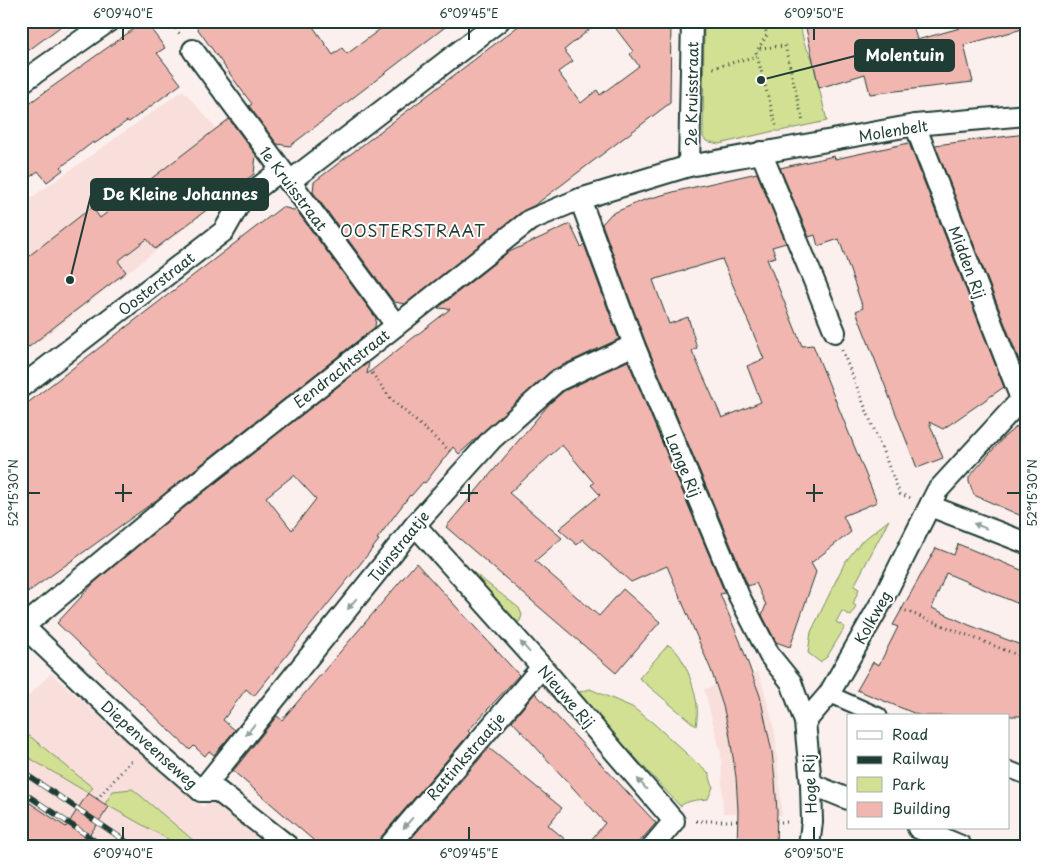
<svg xmlns="http://www.w3.org/2000/svg" width="1047" height="867" font-family="'Playpen Sans',sans-serif">
  <style>
    .built { fill: #f9dfdc }
    .green { fill: #d2e093; stroke: #788e64 }
    .building { fill: #f2b6b0; stroke: #1f3d34; fill-rule: evenodd }
    .lines { fill: none; stroke-linecap: round; stroke-linejoin: round }
    .pedestrian-casing { stroke: #1f3d34; stroke-width: 19 }
    .minor-casing { stroke: #1f3d34; stroke-width: 24 }
    .path { stroke: #1f3d34; stroke-width: 3; stroke-dasharray: 1 4; stroke-linecap: butt }
    .pedestrian { stroke: #fff; stroke-width: 15 }
    .minor { stroke: #fff; stroke-width: 20 }
    .rail-casing { stroke: #1f3d34; stroke-width: 5.5 }
    .rail { stroke: #fff; stroke-width: 4; stroke-dasharray: 11; stroke-linecap: butt }
    .oneway { fill: #8f9e9a }
    .ticks { fill: none; stroke: #1f3d34; stroke-width: 2 }
    .labels { text-anchor: middle; dominant-baseline: central; stroke-width: 4; stroke-linejoin: round; paint-order: stroke }
    .street-label { font-size: 15px; fill: #1f3d34; stroke: #fff }
    .neighbourhood-label { font-size: 16px; letter-spacing: 1px; fill: #1f3d34; stroke: #fff }
    .leader { fill: none; stroke: #1f3d34; stroke-width: 2 }
    .callout-dot { fill: #1f3d34; stroke: #fff; stroke-width: 2 }
    .callout { fill: #1f3d34; stroke: #1f3d34; stroke-width: 2 }
    .callout-label { font-size: 16px; text-anchor: middle; font-weight: bold; fill: #fff }
    .neatline { fill: none; stroke: #1f3d34; stroke-width: 2 }
    .ticks-label { font-size: 12px; text-anchor: middle; fill: #1f3d34 }
  </style>
  <rect width="100%" height="100%" fill="#fcf0ef"/>
  <filter id="ink" filterUnits="userSpaceOnUse"><feTurbulence type="fractalNoise" baseFrequency=".02" numOctaves="2"/><feDisplacementMap in="SourceGraphic" scale="10" xChannelSelector="R" yChannelSelector="G"/><feConvolveMatrix kernelMatrix="1 2 1 2 8 2 1 2 1" color-interpolation-filters="sRGB"/></filter>
  <g filter="url(#ink)">
    <!-- built -->
    <g class="built">
      <polygon points="183,90 216,128 222,124 255,166 254,175 21,355 21,205"/>
      <polygon points="758,672 763,685 775,731 782,815 723,813 721,754 704,689"/>
      <polygon points="51,673 203,807 212,799 269,846 21,846 21,703"/>
    </g>
    <!-- green -->
    <g class="green">
      <polygon points="704,21 810,21 800,24 804,43 812,58 827,121 780,131 774,131 719,144 706,141 703,137"/>
      <polygon points="889,520 854,586 859,589 853,604 856,606 851,616 842,611 836,622 845,627 827,657 820,662 808,653 811,632 845,562 861,542"/>
      <polygon points="469,569 519,608 522,615 520,621 516,623 466,572"/>
      <path d="M668,645C684,652 695,689 697,706C698,712 697,720 696,726L639,678Z"/>
      <path d="M590,689L632,707L652,722L709,774L713,787L708,799C697,800 689,800 680,806L576,693Z"/>
      <polygon points="21,729 93,788 88,793 21,753"/>
      <polygon points="132,789 135,791 200,846 180,846 105,804 113,791"/>
    </g>
    <!-- building -->
    <g class="building">
      <polygon points="21,21 68,21 21,56"/>
      <polygon points="145,21 165,48 157,53 181,84 129,122 127,121 94,144 93,142 61,167 63,170 47,182 38,171 21,184 21,109"/>
      <polygon points="192,21 309,21 333,55 342,48 347,54 391,21 453,21 290,146 277,144 249,106 252,104 240,88"/>
      <polygon points="525,21 600,21 564,50 573,61 558,72 581,103 597,90 600,95 639,66 630,54 633,51 610,21 671,21 670,103 535,205 523,211 405,304 394,302 313,192 314,182"/>
      <polygon points="829,21 912,21 917,40 960,28 958,21 1026,21 1026,28 964,45 973,82 870,94 865,74 819,88 806,28"/>
      <polygon points="229,119 256,155 254,174 155,249 147,239 118,261 126,272 58,324 29,347 28,346 21,352 21,262 92,207 100,218"/>
      <polygon points="1026,134 1026,372 1024,373 935,145"/>
      <polygon points="909,143 1004,387 943,429 929,422 943,458 917,468 856,311 863,308 839,239 818,246 815,235 809,237 780,168 834,156 835,159"/>
      <path d="M757,173L786,243L772,247L776,257L767,259L802,346L813,345L877,502L843,516L851,532L811,563L816,572L790,647L776,642L762,615L766,605L756,583L748,586L645,341L602,224L611,214L644,200L677,191ZM722,259L764,359L747,366L761,402L722,418L692,351L697,348L688,317L669,324L653,280Z"/>
      <polygon points="282,207 297,211 376,318 375,327 158,499 21,597 21,408"/>
      <path d="M570,224L581,247L584,244L619,339L552,370L459,454L453,447L425,483L423,482L411,496L410,495L377,539L379,540L365,558L254,696L246,689L223,720L235,730L214,755L209,751L205,756L194,746L190,750L57,623L95,582L182,509L369,362L367,374L450,309L438,308L507,253ZM294,475L316,499L292,530L266,497Z"/>
      <polygon points="628,361 725,593 720,594 740,641 760,696 772,752 775,780 777,812 776,846 737,846 738,810 736,777 729,731 723,706 711,670 667,566 631,582 582,539 577,545 559,529 600,495 591,485 594,483 562,445 509,493 562,538 535,561 599,616 623,589 660,622 616,673 446,527 550,403 564,391"/>
      <polygon points="1026,419 1026,518 974,495 969,482 969,477 1004,437"/>
      <polygon points="958,544 1026,572 1026,607 946,573 932,608 969,625 1026,647 1026,716 921,716 857,690 873,662 879,665 898,627 893,625 936,548 954,555"/>
      <polygon points="416,563 519,675 468,731 470,733 380,838 377,846 320,846 233,771 277,716 282,720"/>
      <polygon points="535,693 656,823 636,846 586,846 605,823 512,721"/>
      <polygon points="489,748 562,808 548,825 573,846 405,846"/>
      <polygon points="88,793 109,807 86,840 93,846 21,846 21,797 66,827"/>
    </g>
    <g class="lines">
      <!-- pedestrian casing -->
      <g class="pedestrian-casing">
        <g id="pedestrian">
          <polyline points="829,694 879,716"/>
          <polyline points="1008,769 1026,776"/>
        </g>
      </g>
      <!-- minor casing -->
      <g class="minor-casing">
        <g id="minor">
          <polyline points="193,50 396,325"/>
          <polyline points="21,83 109,21"/>
          <polyline points="915,125 1021,399"/>
          <polyline points="761,152 835,332"/>
          <polyline points="689,166 692,21"/>
          <polyline points="289,182 499,21"/>
          <polyline points="580,199 634,345 739,596 770,656 791,682 805,722 811,784 812,822 809,846"/>
          <polyline points="21,387 224,231 241,201 281,170"/>
          <polyline points="930,506 1026,543"/>
          <polyline points="415,525 542,667 674,821 653,846"/>
          <polyline points="21,624 147,744 201,791 218,791 288,846"/>
          <polyline points="24,626 175,500 530,220 580,199 689,166 915,125 1026,115"/>
          <polyline points="805,722 829,694 882,601 937,491 1026,394"/>
          <polyline points="811,784 848,799"/>
          <polyline points="201,791 415,525 492,439 557,381 634,345"/>
          <polyline points="918,828 961,846"/>
          <polyline points="389,846 542,667"/>
        </g>
      </g>
      <!-- path -->
      <g class="path">
        <polyline points="169,21 180,34"/>
        <polyline points="763,21 767,35 756,52 777,129"/>
        <polyline points="760,48 785,46 803,122"/>
        <polyline points="713,68 757,56"/>
        <polyline points="842,350 900,494 911,498"/>
        <polyline points="372,373 391,399 452,453"/>
        <polyline points="901,609 1025,658"/>
        <polyline points="97,799 132,760"/>
        <polyline points="696,821 738,821"/>
        <polyline points="776,822 791,822"/>
        <polyline points="21,839 32,846"/>
      </g>
      <!-- pedestrian -->
      <use href="#pedestrian" class="pedestrian"/>
      <!-- minor -->
      <use href="#minor" class="minor"/>
      <!-- rail casing -->
      <g class="rail-casing">
        <g id="rail">
          <polyline points="21,771 133,846"/>
          <polyline points="21,791 103,846"/>
        </g>
      </g>
      <!-- rail -->
      <use href="#rail" class="rail"/>
    </g>
    <!-- one-way arrows -->
    <defs><path id="oneway-solid" d="M-6-.8H1V-3.2L6.5 0L1 3.2V.8H-6Z" transform="scale(1.25)"/></defs>
    <g class="oneway">
      <use href="#oneway-solid" transform="translate(980 526) rotate(-158)"/>
      <use href="#oneway-solid" transform="translate(352 604) rotate(129)"/>
      <use href="#oneway-solid" transform="translate(525 647) rotate(-132)"/>
      <use href="#oneway-solid" transform="translate(250 730) rotate(129)"/>
      <use href="#oneway-solid" transform="translate(642 784) rotate(-131)"/>
      <use href="#oneway-solid" transform="translate(408 823) rotate(131)"/>
    </g>
  </g>
  <!-- ticks -->
  <path class="ticks" d="M123,28V40M469,28V40M814,28V40M123,484V502M469,484V502M814,484V502M28,493H40M115,493H132M460,493H478M806,493H823M1007,493H1020M123,827V840M469,827V840M814,827V840"/>
  <g class="labels">
    <!-- street labels -->
    <g class="street-label">
      <text transform="translate(691 94) rotate(-89)">2e Kruisstraat</text>
      <text transform="translate(893 130) rotate(-9)">Molenbelt</text>
      <text transform="translate(294 188) rotate(53)">1e Kruisstraat</text>
      <text transform="translate(968 262) rotate(69)">Midden Rij</text>
      <text transform="translate(156 283) rotate(-38)">Oosterstraat</text>
      <text transform="translate(341 368) rotate(-38)">Eendrachtstraat</text>
      <text transform="translate(684 465) rotate(67)">Lange Rij</text>
      <text transform="translate(398 546) rotate(-51)">Tuinstraatje</text>
      <text transform="translate(872 617) rotate(-61)">Kolkweg</text>
      <text transform="translate(567 696) rotate(49)">Nieuwe Rij</text>
      <text transform="translate(150 744) rotate(42)">Diepenveenseweg</text>
      <text transform="translate(465 756) rotate(-49)">Rattinkstraatje</text>
      <text transform="translate(809 784) rotate(-93)">Hoge Rij</text>
    </g>
    <!-- neighbourhood labels -->
    <g class="neighbourhood-label">
      <text x="413" y="230">OOSTERSTRAAT</text>
    </g>
  </g>
  <!-- callouts -->
  <path class="leader" d="M761 80L855 56M70 280L91 195"/>
  <g class="callout-dot">
    <circle cx="761" cy="80" r="5"/>
    <circle cx="70" cy="280" r="5"/>
  </g>
  <g class="callout">
    <rect x="855" y="40" width="99" height="31" rx="5"/>
    <rect x="91" y="179" width="177" height="31" rx="5"/>
  </g>
  <g class="callout-label">
    <text x="905" y="61">Molentuin</text>
    <text x="180" y="200">De Kleine Johannes</text>
  </g>
  <!-- margin -->
  <rect width="1047" height="867" fill="none" stroke="#fff" stroke-width="55"/>
  <!-- legend -->
  <rect x="847" y="714" width="162" height="115" fill="#ffffff" stroke="#a5b1ae"/>
  <rect x="857" y="731" width="25" height="8" fill="#ffffff" stroke="#a5b1ae"/>
  <text x="892" y="740" font-size="15" fill="#1f3d34">Road</text>
  <rect x="857" y="756" width="25" height="8" fill="#1f3d34" stroke="#a5b1ae"/>
  <text x="892" y="764" font-size="15" fill="#1f3d34">Railway</text>
  <rect x="857" y="777" width="25" height="15" fill="#d2e093" stroke="#a5b1ae"/>
  <text x="892" y="790" font-size="15" fill="#1f3d34">Park</text>
  <rect x="857" y="802" width="25" height="15" fill="#f2b6b0" stroke="#a5b1ae"/>
  <text x="892" y="814" font-size="15" fill="#1f3d34">Building</text>
  <rect x="28" y="28" width="992" height="812" class="neatline"/>
  <g class="ticks-label">
    <text x="123" y="18">6°09'40"E</text>
    <text x="469" y="18">6°09'45"E</text>
    <text x="814" y="18">6°09'50"E</text>
    <text transform="translate(14 493) rotate(-90)" y="4">52°15'30"N</text>
    <text transform="translate(1033 493) rotate(-90)" y="4">52°15'30"N</text>
    <text x="123" y="858">6°09'40"E</text>
    <text x="469" y="858">6°09'45"E</text>
    <text x="814" y="858">6°09'50"E</text>
  </g>
</svg>
